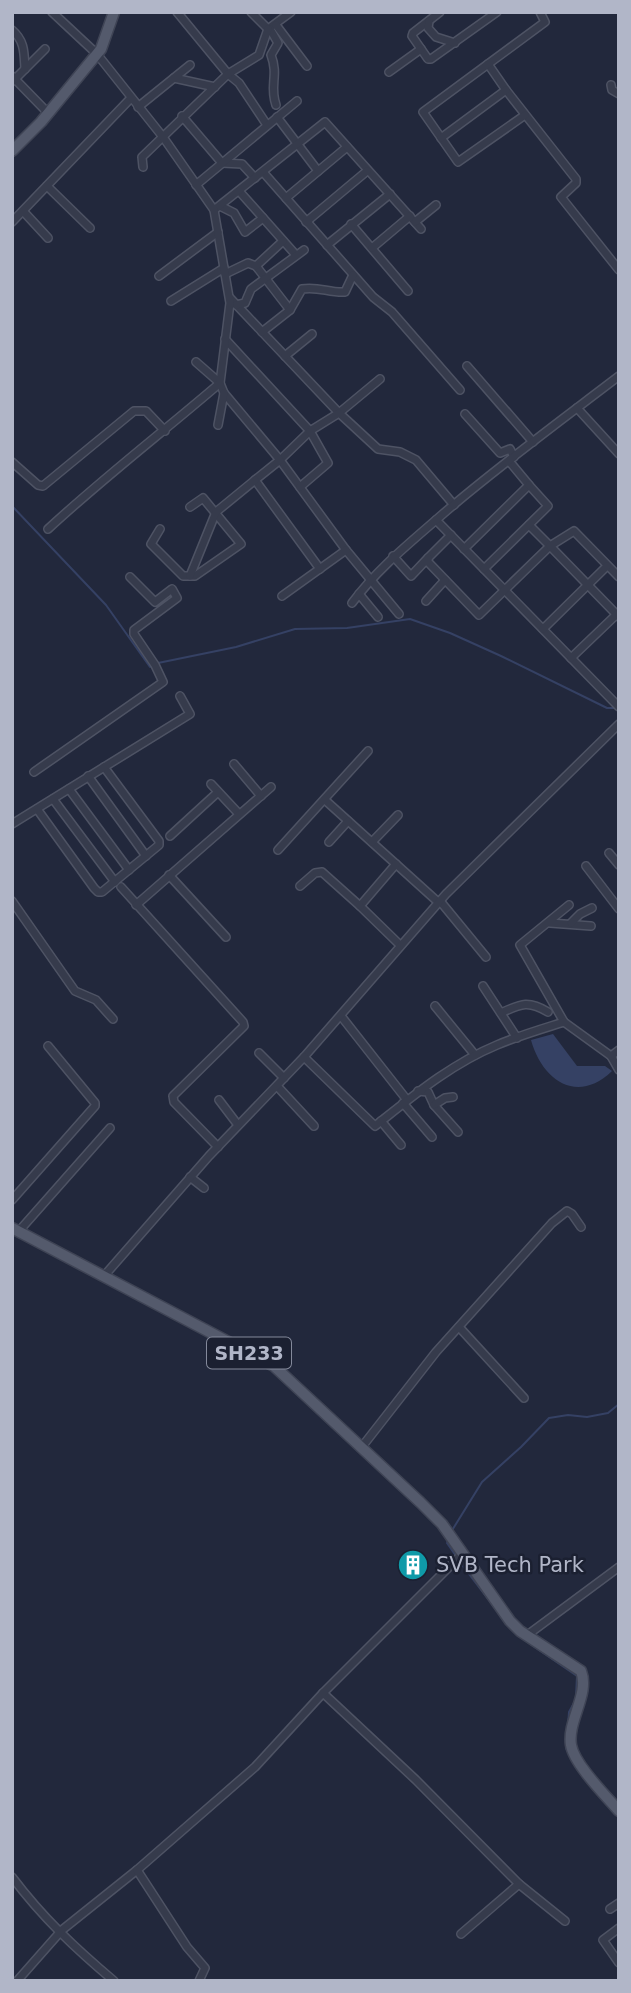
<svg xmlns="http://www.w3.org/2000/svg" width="631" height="1993" font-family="'DejaVu Sans',sans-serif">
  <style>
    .water { fill: #354164 }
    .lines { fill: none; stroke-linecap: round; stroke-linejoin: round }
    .stream { stroke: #354164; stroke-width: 2 }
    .minor-casing { stroke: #4e5364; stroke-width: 10 }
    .major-casing { stroke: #3f4455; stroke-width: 13 }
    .minor { stroke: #363b4c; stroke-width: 7 }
    .major { stroke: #545a6c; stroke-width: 10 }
    .labels { text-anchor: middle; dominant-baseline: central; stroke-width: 5; stroke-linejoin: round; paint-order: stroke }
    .shield { fill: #1b2031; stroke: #84899b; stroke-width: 2 }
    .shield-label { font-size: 19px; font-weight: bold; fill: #b1b6c8 }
    .poi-label { font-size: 21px; fill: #b1b6c8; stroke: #1b2031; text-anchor: start }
  </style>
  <rect width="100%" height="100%" fill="#22283c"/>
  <!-- water -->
  <path class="water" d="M553,1034L577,1066H605L612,1071C577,1105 542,1080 531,1040Z"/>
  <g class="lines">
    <!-- stream -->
    <g class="stream">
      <polyline points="12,506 106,605 150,667 153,665"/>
      <polyline points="158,663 236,647 295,629 347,628 410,619 450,633 501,656 607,708 614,708"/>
      <polyline points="451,1532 482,1482 521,1447 549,1418 568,1415 587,1417 608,1413 619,1404"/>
      <polyline points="448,1540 447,1543 456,1556"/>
      <polyline points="459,1561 498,1612"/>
      <polyline points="517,1635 577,1676 576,1696"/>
      <polyline points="568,1725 569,1712 575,1701"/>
      <polyline points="566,1741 566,1748 573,1762"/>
    </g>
    <!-- minor casing -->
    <g class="minor-casing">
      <g id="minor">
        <polyline points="177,12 228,74 239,83 267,125"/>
        <polyline points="251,12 268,29 291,12"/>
        <polyline points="440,12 413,33 412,36 428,59 431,59 497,12"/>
        <polyline points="429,21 428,28 436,37 455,43"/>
        <polyline points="276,25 307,66"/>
        <path d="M270,29L278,43L271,55C279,76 269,85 276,105"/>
        <path d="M12,30C25,41 24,53 25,69"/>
        <polyline points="488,64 506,90 576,179 576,183 561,197 619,270"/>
        <polyline points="389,72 421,49"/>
        <polyline points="12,76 48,113"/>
        <polyline points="174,78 215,87"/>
        <polyline points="13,81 45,49"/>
        <polyline points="611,85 612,90 619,94"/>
        <polyline points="138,107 190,65"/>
        <polyline points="525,115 458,162 423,112 545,22 540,12"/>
        <polyline points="182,116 222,163 242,164 255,178"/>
        <polyline points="277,117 318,171"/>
        <polyline points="441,138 506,90"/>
        <polyline points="143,167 142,157 228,74 259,55 268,29"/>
        <polyline points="263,172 373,297 392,312 460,390"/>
        <polyline points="196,185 297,101"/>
        <polyline points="47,186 90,228"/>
        <polyline points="239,191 296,255"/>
        <polyline points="286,198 347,147"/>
        <polyline points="220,206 234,213 245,232 263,218"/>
        <polyline points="214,210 325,122 421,229"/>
        <polyline points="23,211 48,238"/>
        <polyline points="12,222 131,98"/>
        <polyline points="306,222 367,171"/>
        <polyline points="415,222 436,205"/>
        <polyline points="351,224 408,291"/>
        <polyline points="327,245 390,194"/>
        <polyline points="372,248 410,216"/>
        <polyline points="256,266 290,310"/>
        <polyline points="225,274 248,263 256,266 283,241"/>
        <polyline points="159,276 218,232"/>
        <polyline points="230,298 339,413 380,379"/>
        <polyline points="171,301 224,268"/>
        <polyline points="236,305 245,303 251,289 304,250"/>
        <path d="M262,332L290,310L302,289C318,286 329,293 345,292L353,275"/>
        <polyline points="225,339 310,431 280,460 346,550 399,614"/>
        <polyline points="285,356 312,334"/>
        <polyline points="196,362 220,383 224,393 280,460 255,480 320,569"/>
        <polyline points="467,366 533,442"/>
        <polyline points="577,408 619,454"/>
        <polyline points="465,414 500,453 510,449 514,457"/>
        <polyline points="218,425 224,393"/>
        <polyline points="12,462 38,485 43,486 134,411 146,411 165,431"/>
        <polyline points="300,487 328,463 310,431 339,413 378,449 400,452 416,460 454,505"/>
        <polyline points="436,520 619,707"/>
        <path d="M48,529C103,478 163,432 220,383L230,303L214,210L163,137L97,54L52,12"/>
        <polyline points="160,529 151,544 183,576 195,576 241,544 203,498 190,507"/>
        <polyline points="451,535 428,558 428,562 479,615 550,546 529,525"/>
        <polyline points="464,549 529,485 509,461"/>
        <polyline points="393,556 411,576 428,558"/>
        <polyline points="484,569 548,506 529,485"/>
        <polyline points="190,576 216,512 255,480"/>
        <polyline points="619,577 574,531 550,546 619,617"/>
        <polyline points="359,594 378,617"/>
        <polyline points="282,596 346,550"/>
        <polyline points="426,601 445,580"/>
        <path d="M352,603C378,568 411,542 444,513C500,465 560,421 619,376"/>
        <polyline points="543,629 607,566"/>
        <polyline points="571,658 617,614"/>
        <polyline points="234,764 261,796"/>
        <polyline points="34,772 163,682 155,665 134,634 134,630 177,598 172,589 155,602 130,577"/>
        <polyline points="88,776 146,856"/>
        <polyline points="211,784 239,814"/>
        <polyline points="69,789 129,870"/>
        <polyline points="53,799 115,882"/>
        <polyline points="325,800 438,902"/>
        <polyline points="37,809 94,888 98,892 102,892 159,845 159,841 104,767"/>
        <polyline points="12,824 190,714 180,696"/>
        <polyline points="170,836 218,792"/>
        <polyline points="329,842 348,821"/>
        <polyline points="372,842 398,815"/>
        <polyline points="278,850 368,751"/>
        <polyline points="609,853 619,865"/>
        <polyline points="396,864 360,906 400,945"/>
        <polyline points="586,866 619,909"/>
        <polyline points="169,875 226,937"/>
        <polyline points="300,886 315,873 322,872 360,906"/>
        <polyline points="121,887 243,1022 244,1026 241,1029 173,1096 174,1102 218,1147"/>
        <polyline points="12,901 75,991 96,1000 113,1019"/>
        <polyline points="440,901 486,957"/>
        <polyline points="136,905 271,787"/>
        <polyline points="550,923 591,926"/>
        <polyline points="571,923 580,914 592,908"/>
        <polyline points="483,986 517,1038"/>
        <polyline points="435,1006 475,1055"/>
        <path d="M501,1013C521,1004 528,1000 548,1012"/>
        <polyline points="341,1016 407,1100"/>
        <polyline points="564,1022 520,945 569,905"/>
        <polyline points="259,1053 284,1078"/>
        <polyline points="611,1056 619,1070"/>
        <polyline points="304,1057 446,894 619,724"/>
        <polyline points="277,1086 314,1126"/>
        <polyline points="418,1091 428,1092 434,1105 458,1132"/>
        <polyline points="219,1100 238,1125"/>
        <polyline points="403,1103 432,1137"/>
        <polyline points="434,1105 445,1098 453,1097"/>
        <polyline points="381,1121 401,1145"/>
        <polyline points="190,1177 204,1188"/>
        <polyline points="12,1200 95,1106 95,1103 48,1046"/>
        <polyline points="19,1231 110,1128"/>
        <path d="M104,1276L209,1156L304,1057L375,1126C413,1096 451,1064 497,1045C518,1036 542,1029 564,1022L611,1056L619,1050"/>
        <polyline points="459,1327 524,1398"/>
        <polyline points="361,1448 436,1352 552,1223 567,1211 572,1214 581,1227"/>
        <polyline points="526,1636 619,1567"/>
        <polyline points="323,1693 416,1780 519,1884 565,1921"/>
        <path d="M12,1877C43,1918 75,1948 114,1981"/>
        <polyline points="610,1909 619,1903"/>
        <polyline points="619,1928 603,1940 619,1963"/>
        <polyline points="461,1934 519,1884"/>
        <polyline points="17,1981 62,1930 137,1870"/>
        <polyline points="199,1981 205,1968 187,1947 137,1870 255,1767 323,1693 462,1554"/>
      </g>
    </g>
    <!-- major casing -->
    <g class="major-casing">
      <g id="major">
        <polyline points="12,151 41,122 101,49 114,12"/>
        <path d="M12,1228L274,1366L421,1503L442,1524L510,1621L520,1631L581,1671C590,1694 567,1721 571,1745C574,1764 606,1796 619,1811"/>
      </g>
    </g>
    <!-- minor -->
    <use href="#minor" class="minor"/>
    <!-- major -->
    <use href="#major" class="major"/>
  </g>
  <!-- icons -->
  <defs>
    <g id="building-disc" transform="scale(1.575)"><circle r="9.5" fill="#0f9aa8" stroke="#1b2031"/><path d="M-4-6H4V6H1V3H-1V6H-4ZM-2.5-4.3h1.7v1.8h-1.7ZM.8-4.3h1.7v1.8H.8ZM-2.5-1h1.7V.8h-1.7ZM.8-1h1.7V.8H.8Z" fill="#fff"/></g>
  </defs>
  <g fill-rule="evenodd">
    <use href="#building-disc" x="413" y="1565"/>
  </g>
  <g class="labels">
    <!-- shield labels -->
    <rect class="shield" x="207" y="1337.5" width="84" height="31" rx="5"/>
    <g class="shield-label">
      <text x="249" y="1353">SH233</text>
    </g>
    <!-- poi labels -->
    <g class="poi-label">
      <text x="436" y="1565">SVB Tech Park</text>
    </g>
  </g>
  <!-- border -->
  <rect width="631" height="1993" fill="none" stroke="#b1b6c8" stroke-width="28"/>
</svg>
